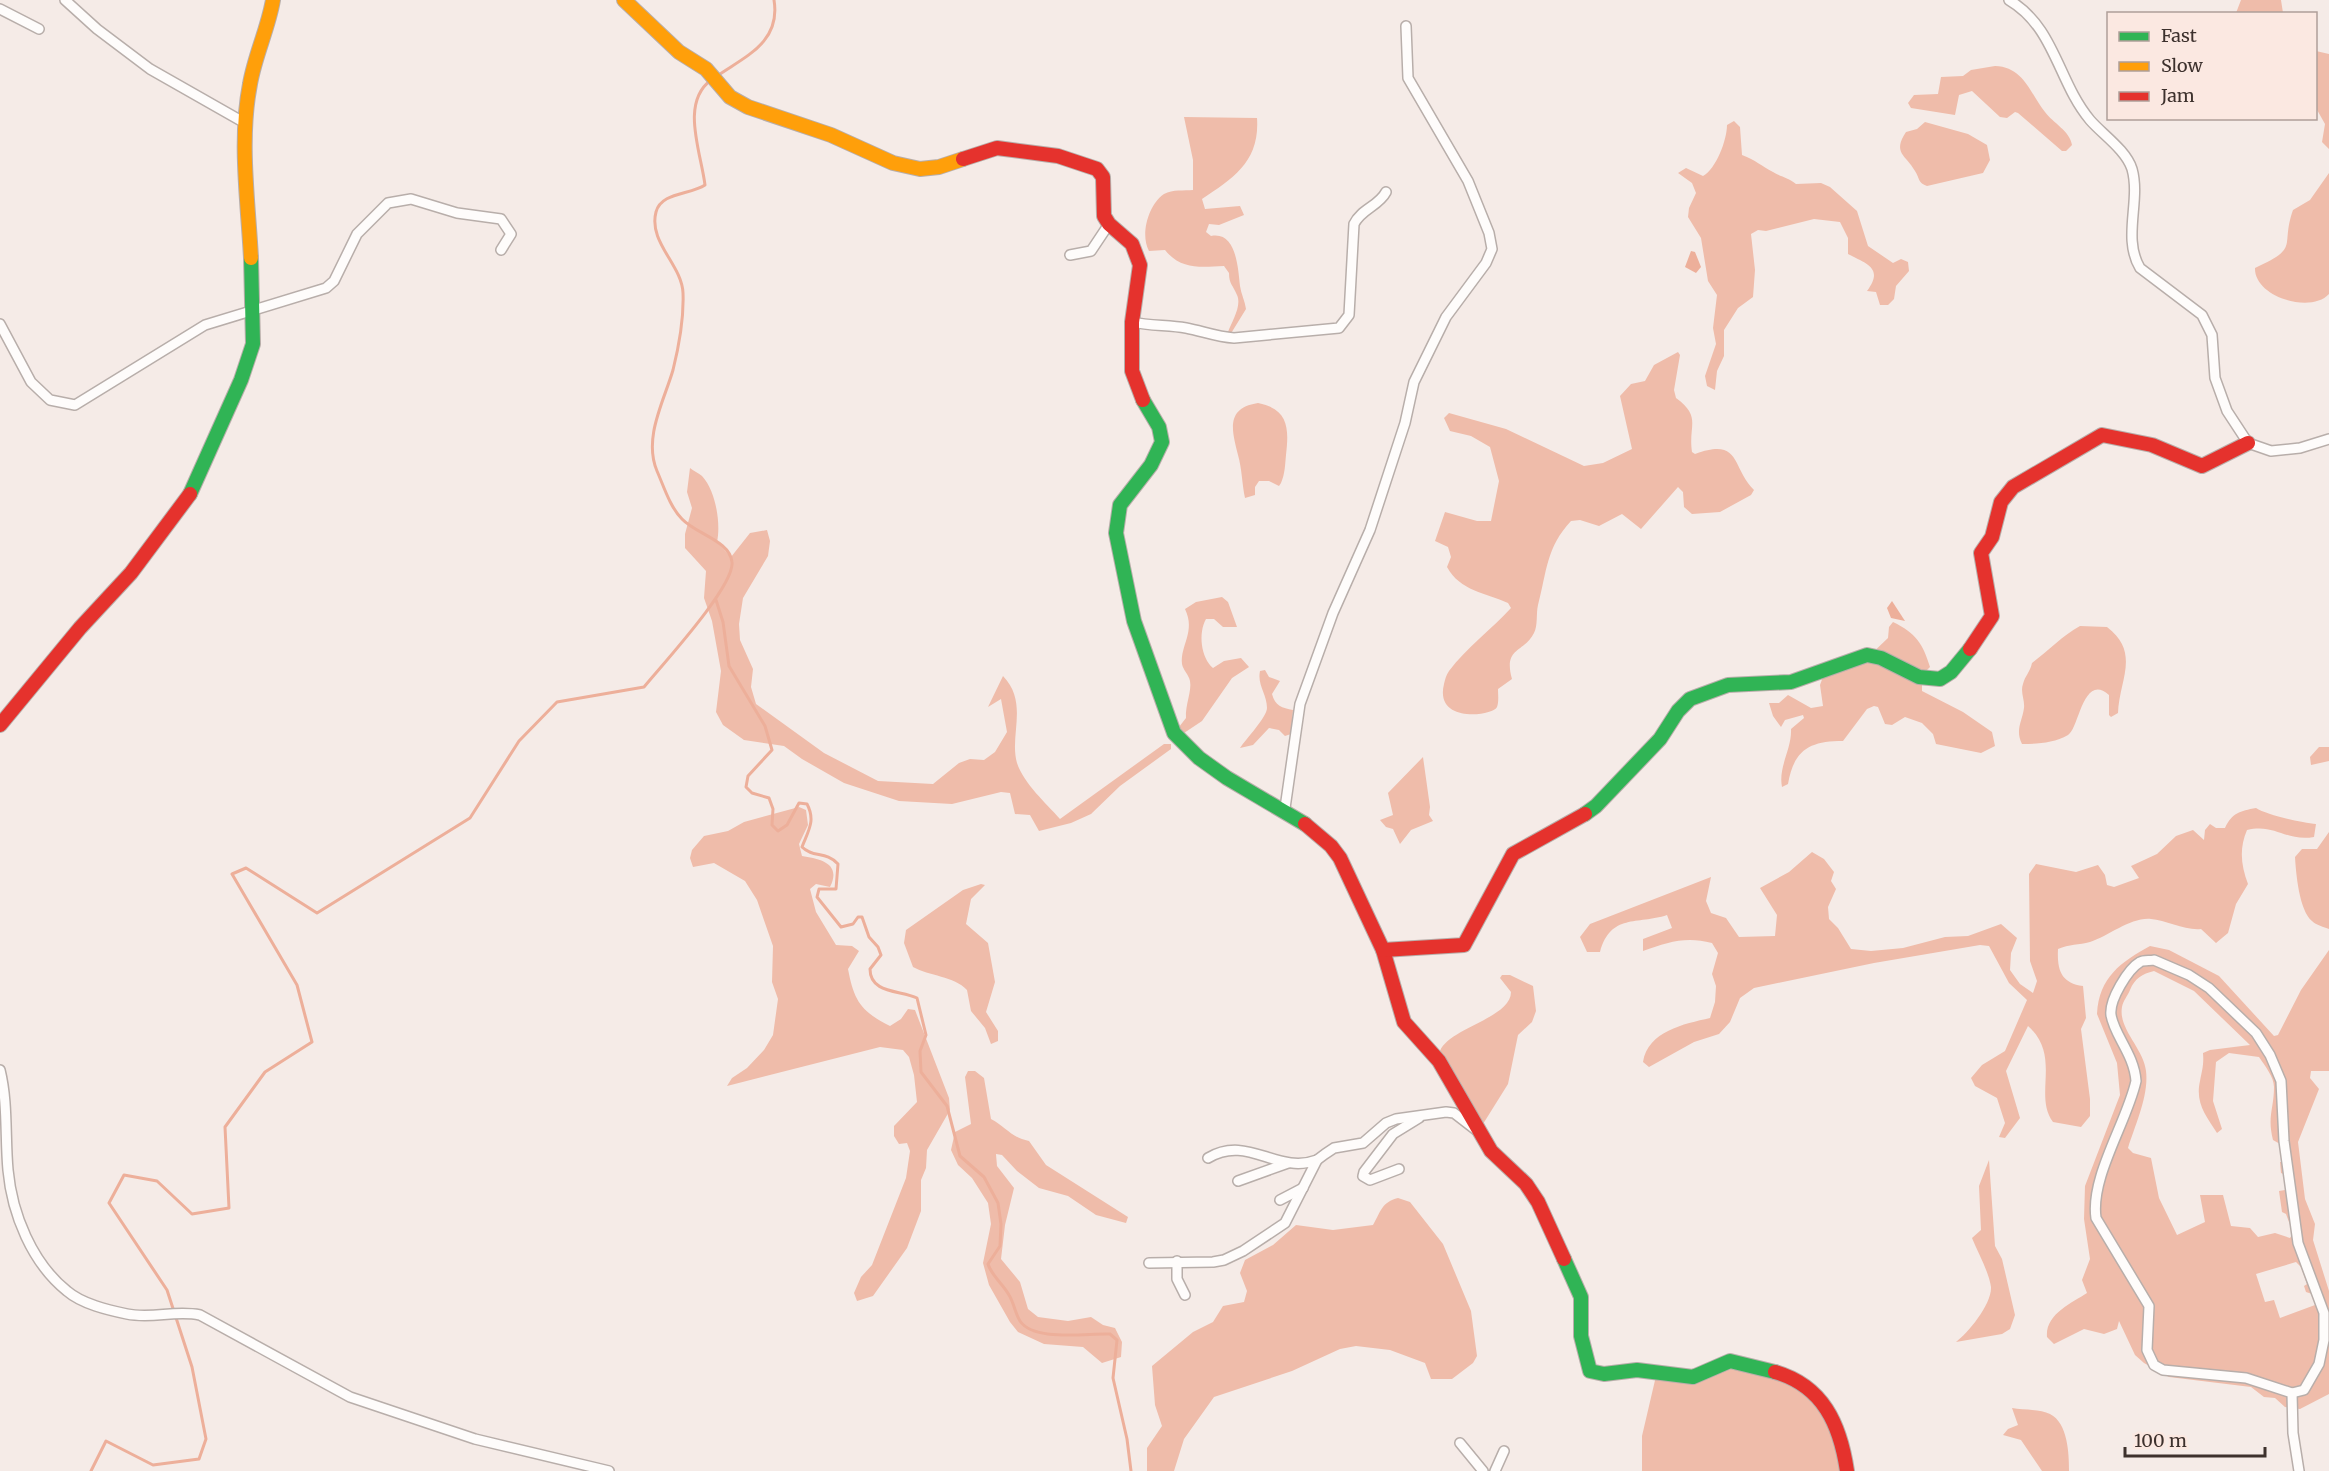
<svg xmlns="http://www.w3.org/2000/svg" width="2329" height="1471" font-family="Merriweather,serif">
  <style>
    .forest { fill: #efbcaa; fill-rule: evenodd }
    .water { fill: #edaf9a }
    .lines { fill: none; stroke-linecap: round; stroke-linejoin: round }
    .stream { stroke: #edaf9a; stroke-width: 3 }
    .street-casing { stroke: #b8aeaa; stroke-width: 12 }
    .fast-casing { stroke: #b8aeaa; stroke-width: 16 }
    .slow-casing { stroke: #b8aeaa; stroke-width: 16 }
    .jam-casing { stroke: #b8aeaa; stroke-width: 16 }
    .street { stroke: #fefcfb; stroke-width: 9 }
    .fast { stroke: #30b455; stroke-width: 14 }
    .slow { stroke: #ff9f0a; stroke-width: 14 }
    .jam { stroke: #e5322d; stroke-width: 14 }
  </style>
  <rect width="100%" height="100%" fill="#f5ebe7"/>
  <!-- forest -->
  <g class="forest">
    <polygon points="2241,0 2281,0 2283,13 2236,13"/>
    <polygon points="2316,51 2329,54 2329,149 2322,142 2325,124 2316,108"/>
    <path d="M1995,66C2024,67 2030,93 2045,112C2053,123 2070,131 2072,145L2066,151H2062L2018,113L2015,112L2007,118L2000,117L1972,91L1959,95L1955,115L1911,108L1908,103L1914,95L1938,94L1941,77L1963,76L1971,70Z"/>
    <path d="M1184,117L1257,118C1260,161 1234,178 1202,199L1205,209L1240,206L1244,215L1219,225L1209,224L1206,232L1211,236C1236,231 1238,267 1240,286C1241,294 1245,301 1246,309L1230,335L1228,332C1232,321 1242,306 1237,295C1233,285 1229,284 1229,273L1224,266C1200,267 1181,270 1165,250L1149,251C1140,235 1148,205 1164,194C1173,189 1184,191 1193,190V160Z"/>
    <path d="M1734,121L1740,127L1742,155C1756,160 1761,166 1773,172C1781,177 1788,177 1796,184L1821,183L1830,187L1857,211L1868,246L1893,263L1901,259L1908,262L1909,271L1896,286L1894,299L1888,305H1880L1876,292L1867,291C1884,268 1867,264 1848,254V238L1840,222L1814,219L1766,231L1758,230L1751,234L1755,270L1753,297L1738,308L1724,330V356L1717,371L1715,390L1707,386L1705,376L1716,344L1713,328L1717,295L1708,281L1701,238L1688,217L1689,208L1696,193L1692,183L1678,173L1686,168L1703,176C1716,169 1727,140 1727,125Z"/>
    <path d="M1925,122L1968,134L1987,145L1990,160L1983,173L1927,186C1918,183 1920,179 1915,171C1906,155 1892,153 1906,132L1917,129Z"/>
    <path d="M2329,173V294C2311,314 2254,297 2255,268C2301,247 2280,247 2293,210L2310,200Z"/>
    <path d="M1678,352L1680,355L1674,390L1676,398C1702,417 1688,425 1692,452L1695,454C1742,437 1731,468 1754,490L1751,495L1720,512L1692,514L1684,507L1683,492L1678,487L1641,529L1622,514L1599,526L1580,520L1571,521C1546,548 1547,571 1538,605C1536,613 1538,626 1534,633C1524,653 1503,647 1512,679L1498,689C1498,694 1499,702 1497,707C1493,716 1434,724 1444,684C1445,680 1446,675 1449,671C1466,648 1492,629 1511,608L1508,603C1486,593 1460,591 1447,567L1451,557L1448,547L1435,541L1445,512L1477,521H1491L1499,481L1490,447L1471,436L1450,431L1444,418L1449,413L1506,429L1584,466L1603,463L1632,449L1620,396L1631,384L1645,381L1654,365Z"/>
    <path d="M1258,403C1289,409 1289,429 1286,455C1285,465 1285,474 1281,483L1279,486L1269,481H1259L1255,487V495L1245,498C1242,484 1242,469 1238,455C1232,431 1225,408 1258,403Z"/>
    <path d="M690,468C693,471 699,473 702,476C716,491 721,524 717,542L731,557L750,533L767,530L770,541L768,556L743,598L739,624L740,640L753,669L751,687L756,704L824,753L878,781L933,784L959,763L970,759L984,760L995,752L1007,732L1001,699L988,707L1003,676C1029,703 1009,735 1017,763C1024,784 1046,803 1060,819L1164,744H1171V749L1120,786L1091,814L1071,823L1039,831L1030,815L1015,814L1010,793L1001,792L952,804L899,801L844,783L802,759L784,746L744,740L723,725L716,712L721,671L712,621L704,598L706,571L685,548V534L692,508L687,492Z"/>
    <path d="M1222,597L1228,602L1237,627H1223L1214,619H1206C1198,633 1201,658 1213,668L1224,661L1241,658L1249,667L1232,678L1202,721L1184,733L1179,727L1186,718C1185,705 1192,691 1190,681C1189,675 1183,670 1182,664C1180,645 1196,632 1185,609L1196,602Z"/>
    <path d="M1893,622C1916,633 1923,644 1930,667L1922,675V691L1963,712L1992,732L1995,746L1981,753L1936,744L1933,734L1922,723L1905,717L1892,725L1885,724L1878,707L1874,706L1867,709L1843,741C1809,741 1794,750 1788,784L1782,787C1778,767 1792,749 1791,729L1804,718L1803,715L1785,720L1781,727L1773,716L1769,703H1779L1788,695L1811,708L1823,706L1820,685L1824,674L1866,659L1888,638L1889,627Z"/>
    <path d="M2080,626L2107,627C2141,653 2119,680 2118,713L2111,717L2109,715V695C2083,672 2079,729 2068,735C2054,743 2037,744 2022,744C2015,730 2022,722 2024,708C2025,700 2020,692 2023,684C2025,676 2030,672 2032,663C2048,651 2063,635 2080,626Z"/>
    <path d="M1265,670L1269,677L1280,681L1272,694C1275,706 1282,708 1293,710L1291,734L1285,736L1279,730L1269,728L1253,745L1240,748C1246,739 1267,717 1267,708C1267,694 1257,685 1260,671Z"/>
    <polygon points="2319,747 2329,747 2329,761 2311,765 2310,757"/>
    <polygon points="1423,757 1430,807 1429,815 1433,821 1411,830 1400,844 1393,829 1386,827 1380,820 1393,815 1388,793"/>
    <path d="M799,807L806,810L808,825L799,844L802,856C820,859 842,863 830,887L816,884L810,889L816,912L836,945L852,946L859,951L848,969C854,1000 860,1011 890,1026L901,1019L908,1009L915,1010L949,1098L950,1110L927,1150L926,1168L921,1180V1211L907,1248L873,1296L857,1301L854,1293L861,1277L872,1265L906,1178L910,1151L907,1143L899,1144L894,1136V1126L917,1102L914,1075L909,1057L903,1050L880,1047L727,1086L732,1078L747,1068L764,1050L773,1035L778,999L772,982L773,946L757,900L745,881L714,863L693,867L690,858L692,850L704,836L728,831L744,822Z"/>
    <path d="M2256,808C2267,815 2302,823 2316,824L2314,837C2286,842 2275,823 2247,830C2239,849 2241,865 2248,884L2236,904L2228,933L2216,943L2201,929C2186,931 2166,920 2151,919C2131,917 2109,936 2090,942C2079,945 2069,944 2058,949C2057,970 2061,983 2083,986L2086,1018L2081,1029L2090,1099V1116L2081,1127L2053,1122C2033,1096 2062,1056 2028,1026L2006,1071L2020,1118L2005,1138L1999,1137L2005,1123L1997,1098L1975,1086L1971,1078L1982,1065L2005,1051L2027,1000L2009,983L1989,946L1980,945L1874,963L1754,988L1740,998L1730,1022L1719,1034L1694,1042L1649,1067L1643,1062C1648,1031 1684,1024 1710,1018L1715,1002L1716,986L1712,974L1718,953L1712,943C1686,936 1668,942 1643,951V939L1672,928L1667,915C1637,925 1611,913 1600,952H1587L1580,937L1590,924L1711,877L1706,901L1711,913L1726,918L1739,937L1775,936L1777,915L1760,888L1789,872L1812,852L1824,859L1834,872L1831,881L1836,889L1828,907L1829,919L1838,928L1851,949L1871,951L1903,948L1945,937L1968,936L2001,924L2017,938L2011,953L2010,970L2020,984L2033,993L2037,981L2030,961L2029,874L2036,864L2076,872L2098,865L2105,875L2107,885L2114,887L2139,878L2131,866L2157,854L2176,836L2193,830L2204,840L2205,830L2210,824L2216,828H2225C2232,813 2240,811 2256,808Z"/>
    <path d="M2329,832V929C2324,927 2316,925 2312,921C2299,910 2296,873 2295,857L2302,849H2317Z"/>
    <path d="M981,884L985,885L971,899L966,924L988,943L995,982L986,1012L998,1031V1041L991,1044L985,1028L971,1011L967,990C954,976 929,976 913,967L904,943L906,930L963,890Z"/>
    <path d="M2150,946L2169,950L2219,976L2274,1036L2278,1035L2301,990L2329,950V1071H2311L2310,1078L2319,1089L2298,1142L2305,1199L2315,1224L2313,1240L2329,1291V1394L2300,1409L2285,1407L2275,1398L2264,1397L2251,1387L2169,1377L2144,1363L2135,1355L2119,1321L2117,1329L2104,1334L2084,1329L2054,1344L2047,1337C2045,1314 2072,1303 2087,1293L2082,1280L2090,1259L2084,1219L2085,1186L2120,1095L2117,1063L2097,1014C2099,977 2121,962 2150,946ZM2154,971L2194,991L2250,1045L2210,1050L2203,1053C2204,1065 2202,1070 2200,1081C2195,1103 2206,1116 2217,1133L2222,1129L2213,1101L2216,1062L2229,1053L2259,1057C2265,1066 2274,1077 2274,1087C2274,1109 2267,1116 2273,1140L2280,1144L2283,1162H2280L2281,1173L2286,1175L2292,1189L2279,1191L2282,1212L2286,1214L2293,1233L2290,1238L2275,1233L2258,1237L2250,1228L2231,1226L2223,1195H2200L2205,1222L2177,1235L2159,1198L2151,1158L2133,1153L2128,1148C2135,1125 2149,1096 2146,1071C2144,1049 2118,1029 2122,1007C2123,1001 2128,995 2130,990C2135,978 2142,974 2154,971ZM2296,1262L2301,1267L2307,1284L2304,1286L2306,1292L2312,1294L2315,1305L2280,1318L2274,1300L2265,1302L2256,1274Z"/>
    <path d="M1502,975H1510L1533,986L1536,1011L1532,1022L1518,1035L1508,1084L1483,1124L1477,1121L1440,1051C1449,1028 1511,1018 1511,992L1500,978Z"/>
    <path d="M968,1071H975L984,1078L991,1119C1006,1127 1012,1138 1029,1141L1046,1165L1128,1217L1126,1223L1096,1215L1068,1196L1039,1188L1017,1171L1002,1155L996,1154L997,1166L1014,1188L1005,1225L1001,1259L1020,1282L1028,1309L1038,1317L1068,1321L1091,1317L1103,1325L1115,1328L1122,1342L1121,1357L1102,1363L1083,1347L1044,1344L1018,1332L1010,1322L989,1285L983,1263L991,1224L988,1203L972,1178L958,1165L951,1150L955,1132L971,1124L965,1077Z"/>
    <path d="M1989,1160L1995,1246L2002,1259L2015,1315L2010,1329L2002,1334L1956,1342C1968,1333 1992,1304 1991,1287C1989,1272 1978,1253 1972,1238L1981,1230L1979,1186Z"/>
    <path d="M1398,1198L1410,1202L1443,1244L1471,1311L1477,1356L1473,1363L1452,1379H1431L1425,1363L1390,1350L1356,1346L1340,1349L1292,1371L1214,1397L1184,1439L1174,1471H1147V1448L1162,1426L1155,1405L1152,1366L1193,1332L1213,1322L1223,1306L1244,1302L1247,1291L1240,1273L1245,1260L1273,1245L1296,1225L1333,1230L1373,1225C1381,1211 1382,1202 1398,1198Z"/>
    <path d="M1742,1366C1759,1371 1777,1374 1792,1380C1818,1391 1840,1445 1844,1471H1642V1436L1656,1376Z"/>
    <path d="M2012,1408C2023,1410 2040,1409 2050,1414C2068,1423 2069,1454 2069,1471H2042L2021,1440L2003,1435L2008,1429L2018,1425Z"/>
  </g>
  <!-- water -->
  <g class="water">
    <polygon points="1691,251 1695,252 1701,267 1696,273 1685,267"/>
    <polygon points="1892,601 1905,621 1891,618 1887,608"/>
  </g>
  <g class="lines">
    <!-- stream -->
    <g class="stream">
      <path d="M717,76C746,56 781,42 774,0"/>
      <path d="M716,600L723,622L729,666L765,726L772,750L748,776L746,787L752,793L769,798L773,809L772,825L778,831L787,825L799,803L807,804C816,821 808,831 802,847C813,858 826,851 838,864L836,889H819L817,897L841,927L853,924L858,917H862L869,937L878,947L881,955L870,969C870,994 901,990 917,998L926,1035L920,1051L921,1072L947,1106L960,1156L984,1177L998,1203L1001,1224L1000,1246L988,1264C991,1275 1003,1284 1009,1295C1014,1303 1015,1313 1020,1321C1034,1342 1087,1333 1110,1334L1117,1340L1113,1378L1127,1439L1131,1471"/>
      <path d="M91,1471L106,1441L153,1465L199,1459L206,1439L192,1367L167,1290L109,1203L124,1175L157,1181L192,1214L229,1208L225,1127L265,1072L312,1042L297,985L232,874L246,868L317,913L470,818L519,741L557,702L644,687C661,666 735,586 732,562C730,541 696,534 682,519C670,507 664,487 657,471C643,438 664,401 673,370C679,346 684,318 683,293C682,265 648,242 656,212C661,192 690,195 705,185C701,152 680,103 711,80"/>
    </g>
    <!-- street casing -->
    <g class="street-casing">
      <g id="street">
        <polyline points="65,0 97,29 150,69 245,123"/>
        <path d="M2009,0C2055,27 2058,82 2090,120C2102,134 2126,150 2132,169C2141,201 2122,238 2140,268L2202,315L2212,335L2215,378L2227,411L2248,443L2271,451L2300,448L2329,439"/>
        <polyline points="0,9 39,29"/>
        <polyline points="1070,255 1091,251 1109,224"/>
        <path d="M1132,322C1150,326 1168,325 1186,328C1202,331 1217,337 1234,338L1339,328L1349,315L1354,224C1361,209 1379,206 1386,192"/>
        <polyline points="0,324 31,382 50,400 75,405 205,325 326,288 334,281 357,234 388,203 411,199 457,213 501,219 511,234 501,250"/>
        <polyline points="1285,808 1300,704 1333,613 1370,530 1405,423 1414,382 1446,317 1486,263 1492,249 1489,233 1468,181 1408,78 1406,26"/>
        <path d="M2154,960L2189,975L2209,988L2256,1033L2270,1055L2281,1081L2284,1141L2298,1243L2324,1313V1340L2319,1364L2304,1390L2292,1393L2246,1378L2163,1370L2154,1365L2147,1350L2149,1306L2096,1218C2090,1177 2127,1122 2136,1081C2134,1054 2114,1035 2111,1015C2109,1000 2128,969 2140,962C2144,960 2150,961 2154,960Z"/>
        <path d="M0,1070C8,1102 5,1137 8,1170C12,1214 32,1263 67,1291C82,1304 108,1310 127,1314C152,1319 175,1310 200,1315L350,1397L475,1439L609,1471"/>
        <path d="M1208,1158C1248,1134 1277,1175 1317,1160"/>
        <polyline points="1399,1169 1370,1180 1363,1176 1364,1172 1393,1134 1419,1118"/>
        <polyline points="1238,1181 1288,1163"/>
        <polyline points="1280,1200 1303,1188"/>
        <polyline points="1177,1261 1177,1279 1185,1295"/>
        <polyline points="1149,1263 1213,1262 1224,1260 1243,1251 1285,1223 1317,1160 1325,1154 1334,1148 1363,1143 1386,1123 1396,1119 1446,1112 1454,1113 1476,1130"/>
        <polyline points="2292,1393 2293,1433 2299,1471"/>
        <polyline points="1460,1443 1483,1471"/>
        <polyline points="1495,1471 1504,1451"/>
      </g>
    </g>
    <!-- fast casing -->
    <g class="fast-casing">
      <g id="fast">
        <polyline points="1143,400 1159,427 1162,442 1151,465 1120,505 1116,533 1134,621 1174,733 1199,758 1227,778 1305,824"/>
        <polyline points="190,494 241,380 253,344 251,258"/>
        <polyline points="1585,814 1596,806 1660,739 1678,711 1690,699 1728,685 1791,682 1867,655 1881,658 1919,677 1940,679 1951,672 1970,649"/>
        <polyline points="1564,1259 1581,1297 1581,1336 1590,1371 1604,1374 1637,1370 1693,1377 1730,1361 1775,1372"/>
      </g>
    </g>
    <!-- slow casing -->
    <g class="slow-casing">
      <g id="slow">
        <polyline points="624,0 679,52 706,69 730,97 748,107 831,135 893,163 920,169 939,167 963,159"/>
        <path d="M251,258C248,201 239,140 250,84C255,55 268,29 273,0"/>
      </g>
    </g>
    <!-- jam casing -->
    <g class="jam-casing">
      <g id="jam">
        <polyline points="963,159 997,148 1058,156 1097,169 1103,177 1104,216 1109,224 1132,244 1140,265 1132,322 1132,371 1143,400"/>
        <polyline points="1970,649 1992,616 1981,553 1992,537 2001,502 2013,487 2102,435 2152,445 2202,466 2248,443"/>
        <polyline points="0,725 80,628 131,573 190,494"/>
        <polyline points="1305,824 1331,846 1340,858 1383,950 1404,1022 1439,1061 1491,1151 1526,1184 1538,1202 1564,1259"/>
        <polyline points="1383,950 1464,945 1513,854 1585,814"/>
        <path d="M1775,1372C1823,1386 1840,1424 1847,1471"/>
      </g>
    </g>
    <!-- street -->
    <use href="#street" class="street"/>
    <!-- fast -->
    <use href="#fast" class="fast"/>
    <!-- slow -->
    <use href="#slow" class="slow"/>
    <!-- jam -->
    <use href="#jam" class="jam"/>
  </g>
  <!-- legend -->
  <rect x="2107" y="12" width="210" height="108" fill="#fbe8e1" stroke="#af9f99" stroke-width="1.5"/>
  <rect x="2119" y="32" width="30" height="9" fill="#30b455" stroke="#af9f99" stroke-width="1.5"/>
  <text x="2161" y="42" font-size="18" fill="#3d312d">Fast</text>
  <rect x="2119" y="62" width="30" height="9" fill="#ff9f0a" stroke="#af9f99" stroke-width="1.5"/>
  <text x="2161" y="72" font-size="18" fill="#3d312d">Slow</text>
  <rect x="2119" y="92" width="30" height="9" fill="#e5322d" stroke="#af9f99" stroke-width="1.5"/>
  <text x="2161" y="102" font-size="18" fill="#3d312d">Jam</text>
  <!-- scale -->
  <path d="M2125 1447v9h140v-9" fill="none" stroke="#3d312d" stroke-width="3"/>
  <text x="2134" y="1447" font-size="18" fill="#3d312d" stroke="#fbe8e1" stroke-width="4.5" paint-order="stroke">100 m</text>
</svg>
